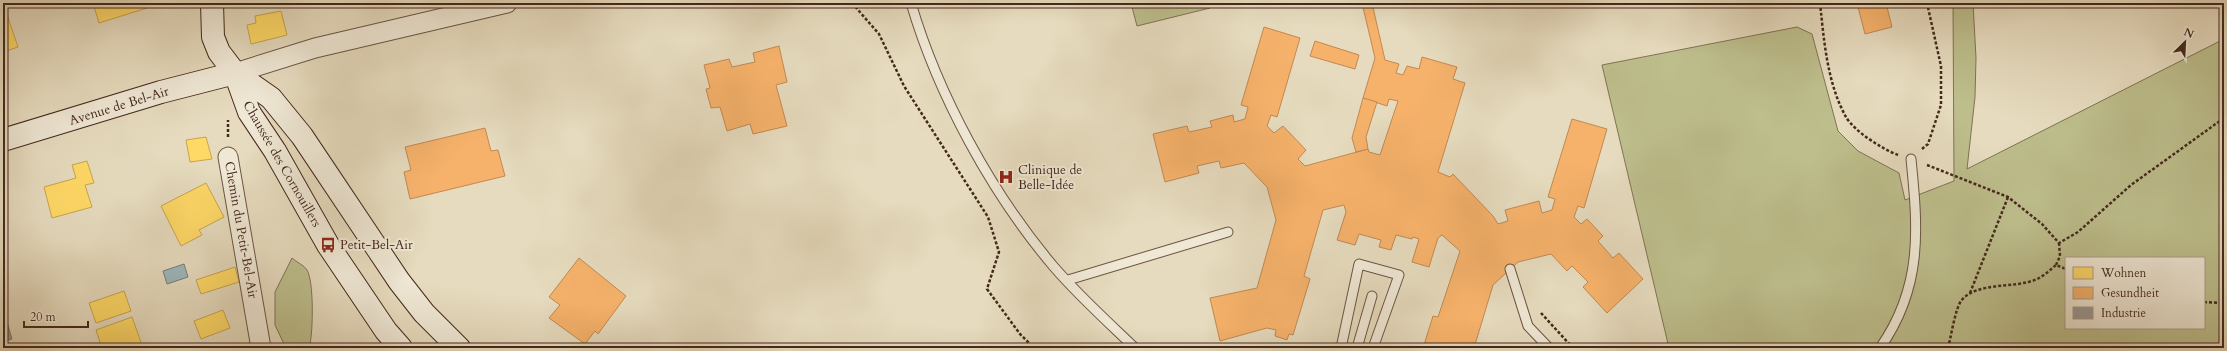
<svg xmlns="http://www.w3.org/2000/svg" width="2227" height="351" font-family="Cardo,serif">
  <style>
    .green { fill: #bdbe8c; stroke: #807354; fill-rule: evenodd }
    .water { fill: #9cb8bc; stroke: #797e7c }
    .homes { fill: #ffd966; stroke: #c7a450 }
    .health { fill: #f6b26b; stroke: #c18953 }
    .industry { fill: #999; stroke: #807774 }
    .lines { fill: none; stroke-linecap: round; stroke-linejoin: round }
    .lane-casing { stroke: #6c5544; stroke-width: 11 }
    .street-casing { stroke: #6c5544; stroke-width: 21 }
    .secondary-casing { stroke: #44281c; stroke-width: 24 }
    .path { stroke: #44281c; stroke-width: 2.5; stroke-dasharray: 3 2; stroke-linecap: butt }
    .lane { stroke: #efe8d5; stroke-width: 9 }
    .street { stroke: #efe8d5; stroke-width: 19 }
    .secondary { stroke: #efe8d5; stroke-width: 22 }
    .labels { text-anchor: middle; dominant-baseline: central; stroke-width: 4; stroke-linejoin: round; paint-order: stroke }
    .street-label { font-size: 13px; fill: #44281c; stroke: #efe8d5 }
    .poi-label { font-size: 13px; fill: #44281c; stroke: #efe8d5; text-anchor: start }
  </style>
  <rect width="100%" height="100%" fill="#e6dbbe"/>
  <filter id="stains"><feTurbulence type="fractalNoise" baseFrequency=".005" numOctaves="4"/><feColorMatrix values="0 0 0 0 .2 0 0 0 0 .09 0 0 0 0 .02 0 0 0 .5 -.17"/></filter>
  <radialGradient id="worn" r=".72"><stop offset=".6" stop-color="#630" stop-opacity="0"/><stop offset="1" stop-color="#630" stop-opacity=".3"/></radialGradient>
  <!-- green -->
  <g class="green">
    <polygon points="1131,3 1209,3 1210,8 1137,26"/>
    <path d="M1953,3H1973L1976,58L1975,97L1967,169L2224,39V348H1669L1602,65L1797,27L1812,34L1838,131L1858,151L1899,173L1905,200L1954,181ZM2066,258H2204V328H2066Z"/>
    <path d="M292,258C296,262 304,265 307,270C314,282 313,330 310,344C303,350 294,349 285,346L275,325V292Z"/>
  </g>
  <!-- water -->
  <polygon class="water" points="184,264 188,277 167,284 163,271"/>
  <!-- homes -->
  <g class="homes">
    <polygon points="3,3 18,47 3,52"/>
    <polygon points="93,3 145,3 147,8 99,23"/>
    <polygon points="281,11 287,35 251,44 247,25 256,23 255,16"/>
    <polygon points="206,137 212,159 190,162 186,140"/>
    <polygon points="87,161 94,183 85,185 92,207 52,218 44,187 76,178 72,165"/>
    <polygon points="206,183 224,217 199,230 202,235 181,246 161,206"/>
    <polygon points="235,267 239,282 201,294 196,280"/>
    <polygon points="124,291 131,311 96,323 89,303"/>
    <polygon points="223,310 230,328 201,339 194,321"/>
    <polygon points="132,317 143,348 102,348 96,330"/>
  </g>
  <!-- health -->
  <g class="health">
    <polygon points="1362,3 1372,3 1385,60 1399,64 1396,73 1403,75 1407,66 1419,69 1422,57 1457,67 1453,79 1465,83 1438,172 1450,177 1453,174 1493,216 1498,224 1508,221 1505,210 1539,201 1542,213 1552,210 1555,199 1548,197 1572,119 1607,129 1584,208 1578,206 1574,217 1581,224 1587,219 1603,236 1598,241 1613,258 1619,253 1643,279 1607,313 1583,287 1588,282 1572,266 1567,271 1551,254 1518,262 1493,285 1474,348 1423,348 1433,316 1438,317 1460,251 1442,235 1438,238 1429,267 1412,262 1419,239 1413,237 1412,239 1396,235 1391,250 1379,247 1381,240 1359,234 1355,245 1337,240 1346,212 1344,205 1323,210 1304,276 1310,279 1293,335 1289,334 1287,340 1275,336 1276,330 1267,328 1220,341 1210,298 1257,288 1276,220 1267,187 1244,163 1221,168 1219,161 1197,166 1199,173 1165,182 1153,134 1187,126 1189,132 1212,127 1210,121 1233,115 1234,122 1245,119 1248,107 1241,105 1264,27 1300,38 1277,117 1271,115 1267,126 1274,133 1283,126 1306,150 1298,159 1305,166 1368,149 1369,152 1380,155 1398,101 1389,99 1387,106 1363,98 1375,58"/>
    <polygon points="1857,3 1886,3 1892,27 1865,34"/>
    <polygon points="1315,41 1359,55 1355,69 1310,56"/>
    <polygon points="779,46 787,82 776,85 787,126 753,134 750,124 727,131 720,107 711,108 706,89 710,88 704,65 729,59 732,67 755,62 753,53"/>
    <polygon points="1363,98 1377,102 1366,137 1368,149 1356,152 1352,138"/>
    <polygon points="485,128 491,151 498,150 505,176 410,199 404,172 411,170 405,147"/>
    <polygon points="579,258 626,296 598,334 595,331 585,344 549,318 560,305 549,297"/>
  </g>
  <!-- industry -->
  <polygon class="industry" points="7,322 12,339 3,342 3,323"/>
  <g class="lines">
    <!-- lane casing -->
    <g class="lane-casing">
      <g id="lane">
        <path d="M911,3C938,95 992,194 1054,267C1079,296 1108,322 1135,348"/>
        <polyline points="1510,269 1528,326 1549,348"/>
        <polyline points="1068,280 1228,232"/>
        <polyline points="1341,348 1359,264 1399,275 1373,348"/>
        <polyline points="1357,348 1372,296"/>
        <path d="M1880,348C1923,287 1918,229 1911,159"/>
      </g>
    </g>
    <!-- street casing -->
    <g class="street-casing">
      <g id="street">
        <polyline points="235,73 315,48 507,3"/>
        <polyline points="228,157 261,348"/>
      </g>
    </g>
    <!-- secondary casing -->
    <g class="secondary-casing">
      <g id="secondary">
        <polyline points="212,3 213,37 219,52 235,73 249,112 275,151 328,245 386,331 401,348"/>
        <polyline points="235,73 271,98 302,136 399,281 424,313 459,348"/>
        <polyline points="3,140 161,92 235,73"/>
      </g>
    </g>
    <!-- path -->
    <g class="path">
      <polyline points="852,3 879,34 904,86 988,217 999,252 987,289 1020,334 1034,348"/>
      <path d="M1820,3C1824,40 1827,83 1846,117C1854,131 1882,149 1898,155"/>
      <polyline points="228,137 228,120"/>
      <polyline points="1922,149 1928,144 1941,105 1941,66 1927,3"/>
      <polyline points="1927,165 2008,197 2042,224 2059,243 2078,232 2131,185 2224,118"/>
      <polyline points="2056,265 2060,256 2059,243"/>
      <polyline points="1970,293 2008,197"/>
      <polyline points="2204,302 2224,303"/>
      <polyline points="1541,313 1573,348"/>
      <path d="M1948,348C1951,337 1955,310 1961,301C1976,281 2016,289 2037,279C2044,276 2050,270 2056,265L2066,269"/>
    </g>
    <!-- lane -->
    <use href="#lane" class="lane"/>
    <!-- street -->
    <use href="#street" class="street"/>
    <!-- secondary -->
    <use href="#secondary" class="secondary"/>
  </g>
  <!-- icons -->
  <defs>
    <g id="hospital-bare" transform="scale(1.2)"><path d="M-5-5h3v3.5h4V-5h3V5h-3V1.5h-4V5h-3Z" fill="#8f2418" stroke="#efe8d5" stroke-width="2.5" paint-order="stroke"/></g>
    <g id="bus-bare" transform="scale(1.2)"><path d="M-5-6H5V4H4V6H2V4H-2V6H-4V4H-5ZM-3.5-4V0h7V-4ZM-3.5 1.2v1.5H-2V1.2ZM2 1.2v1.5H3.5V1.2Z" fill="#8f2418" stroke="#efe8d5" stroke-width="2.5" paint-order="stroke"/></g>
  </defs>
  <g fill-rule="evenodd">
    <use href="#hospital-bare" x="1006" y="177"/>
    <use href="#bus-bare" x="328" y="245"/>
  </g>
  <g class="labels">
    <!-- street labels -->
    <g class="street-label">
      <text transform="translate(119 106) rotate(-17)">Avenue de Bel-Air</text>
      <text transform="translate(282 164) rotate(60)">Chaussée des Cornouillers</text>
      <text transform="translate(241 230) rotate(80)">Chemin du Petit-Bel-Air</text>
    </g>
    <!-- poi labels -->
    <g class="poi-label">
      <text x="1018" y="170">Clinique de<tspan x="1018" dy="15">Belle-Idée</tspan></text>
      <text x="340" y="245">Petit-Bel-Air</text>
    </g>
  </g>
  <!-- margin -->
  <rect width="2227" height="351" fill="none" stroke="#e6dbbe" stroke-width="16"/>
  <rect x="4" y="4" width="2219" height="343" fill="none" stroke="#44281c" stroke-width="2"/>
  <rect x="8" y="8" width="2211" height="335" fill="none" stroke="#44281c"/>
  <!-- legend -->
  <rect x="2065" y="257" width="140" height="72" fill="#efe8d5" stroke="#ab9b8b"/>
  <rect x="2073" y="267" width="20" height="12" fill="#ffd966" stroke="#ab9b8b"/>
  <text x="2101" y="277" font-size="12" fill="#44281c">Wohnen</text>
  <rect x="2073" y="287" width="20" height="12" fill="#f6b26b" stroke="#ab9b8b"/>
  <text x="2101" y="297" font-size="12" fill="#44281c">Gesundheit</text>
  <rect x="2073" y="307" width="20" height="12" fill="#999999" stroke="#ab9b8b"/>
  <text x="2101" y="317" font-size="12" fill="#44281c">Industrie</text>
  <!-- north arrow -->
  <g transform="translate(2185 42) rotate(24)" stroke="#efe8d5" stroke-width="3" paint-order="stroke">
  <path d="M0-3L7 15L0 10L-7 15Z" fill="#44281c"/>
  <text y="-6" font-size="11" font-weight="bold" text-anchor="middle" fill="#44281c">N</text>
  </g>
  <!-- scale -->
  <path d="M24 321v6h64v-6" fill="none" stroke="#44281c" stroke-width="2"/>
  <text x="30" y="321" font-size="12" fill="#44281c" stroke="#efe8d5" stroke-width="3" paint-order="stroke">20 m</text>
  <rect width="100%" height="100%" filter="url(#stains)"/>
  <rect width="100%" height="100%" fill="url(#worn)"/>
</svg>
